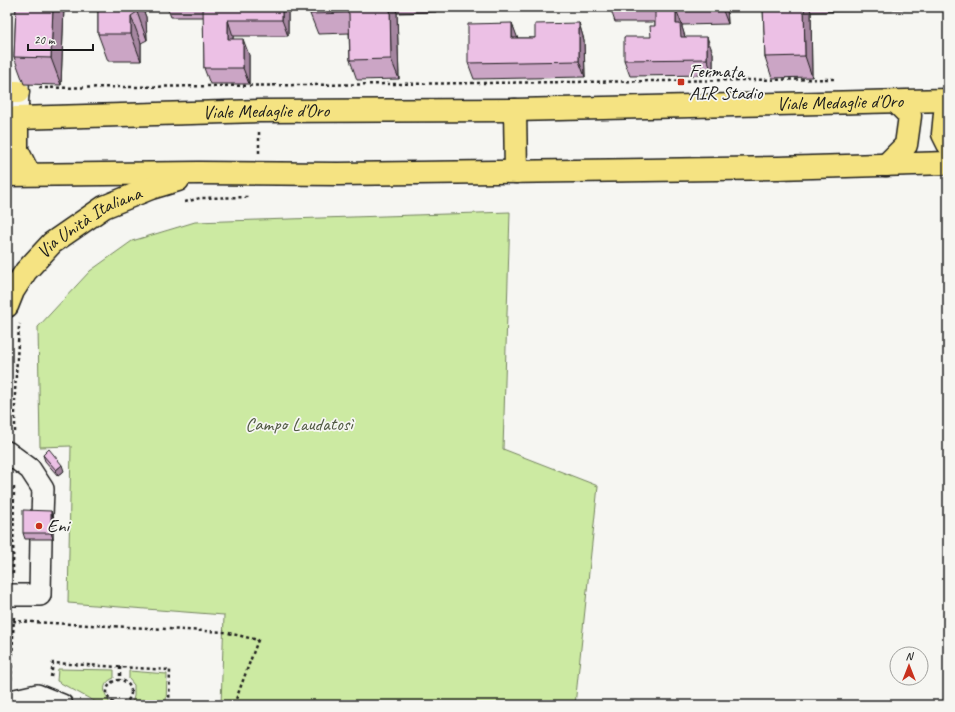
<svg xmlns="http://www.w3.org/2000/svg" width="955" height="712" font-family="Caveat,sans-serif">
  <style>
    .green { fill: #cceaa2; stroke: #74835f }
    .lines { fill: none; stroke-linecap: round; stroke-linejoin: round }
    .minor-casing { stroke: #1c1c1c; stroke-width: 24 }
    .major-casing { stroke: #1c1c1c; stroke-width: 25 }
    .path { stroke: #1c1c1c; stroke-width: 2.5; stroke-dasharray: 3 3; stroke-linecap: butt }
    .minor { stroke: #f6f6f2; stroke-width: 21 }
    .major { stroke: #f5e382; stroke-width: 22 }
    .wall { fill: #cba5c5; stroke: #1c1c1c }
    .shaded-wall { fill: #a586a0; stroke: #1c1c1c }
    .building { fill: #ecc0e5; stroke: #1c1c1c }
    .poi-dot { fill: #c8321e; stroke: #f6f6f2; stroke-width: 1.5 }
    .labels { text-anchor: middle; dominant-baseline: central; stroke-width: 3.5; stroke-linejoin: round; paint-order: stroke }
    .poi-label { font-size: 19px; fill: #1c1c1c; stroke: #f6f6f2; text-anchor: start }
    .street-label { font-size: 19px; fill: #1c1c1c; stroke: #f6f6f2 }
    .park-label { font-size: 19px; fill: #515a44; stroke: #f6f6f2 }
  </style>
  <rect width="100%" height="100%" fill="#f6f6f2"/>
  <filter id="ink" filterUnits="userSpaceOnUse"><feTurbulence type="fractalNoise" baseFrequency=".025" numOctaves="2"/><feDisplacementMap in="SourceGraphic" scale="8" xChannelSelector="R" yChannelSelector="G"/><feConvolveMatrix kernelMatrix="1 2 1 2 8 2 1 2 1" color-interpolation-filters="sRGB"/></filter>
  <g filter="url(#ink)">
    <!-- green -->
    <g class="green">
      <polygon points="510,212 503,449 598,486 575,705 221,705 224,615 68,603 71,446 40,447 38,327 90,271 132,241 195,222"/>
      <path d="M58,669L114,670V678C99,684 105,695 111,705H101L57,681Z"/>
      <polygon points="129,671 167,674 166,705 129,705 133,700 134,696 134,685 129,679"/>
    </g>
    <g class="lines">
      <!-- minor casing -->
      <g class="minor-casing">
        <g id="minor">
          <polyline points="17,118 21,7"/>
          <polyline points="7,452 30,469 43,489 42,516"/>
          <polyline points="7,595 40,595 41,539"/>
          <polyline points="15,700 37,695 62,705"/>
        </g>
      </g>
      <!-- major casing -->
      <g class="major-casing">
        <g id="major">
          <polyline points="7,92 18,92"/>
          <polyline points="515,110 516,172"/>
          <polyline points="948,110 945,113 943,134 948,144"/>
          <path id="s1" d="M17,118L260,111L515,110L948,100"/>
          <polyline points="17,118 17,150 29,174"/>
          <polyline points="886,165 906,145 910,116 896,102"/>
          <polyline points="7,175 199,173 338,174 496,172 778,168 948,163"/>
          <path id="s2" d="M7,306L13,291L26,271L52,243L104,207L151,188L178,180"/>
        </g>
      </g>
      <!-- path -->
      <g class="path">
        <polyline points="39,88 836,79"/>
        <polyline points="259,153 259,132"/>
        <polyline points="185,202 200,198 250,197"/>
        <polyline points="15,432 15,391 19,327 20,324"/>
        <polyline points="13,574 14,485"/>
        <polyline points="13,621 224,632 258,640 235,702 235,705"/>
        <polyline points="120,667 120,680"/>
        <polyline points="51,677 53,663 170,670 169,705"/>
        <polyline points="11,680 14,615"/>
        <circle cx="119" cy="692" r="12"/>
      </g>
      <!-- minor -->
      <use href="#minor" class="minor"/>
      <!-- major -->
      <use href="#major" class="major"/>
    </g>
    <!-- wall -->
    <g class="wall">
      <polygon points="16,7 64,7 61,85 24,84 14,57"/>
      <polygon points="98,7 142,7 146,17 147,40 141,43 141,61 108,61 98,34"/>
      <polygon points="167,7 288,7 288,36 233,36 233,39 249,55 249,84 210,84 204,68 204,17 171,17"/>
      <polygon points="310,7 436,7 436,12 397,13 399,79 357,80 350,60 349,33 318,34 310,14"/>
      <polygon points="610,7 727,7 728,24 682,25 682,27 685,37 713,53 713,75 630,76 624,60 651,37 655,26 655,22 615,22"/>
      <polygon points="763,7 948,7 948,9 811,12 812,77 772,78 765,57"/>
      <polygon points="512,23 517,38 535,38 579,23 584,40 585,77 474,79 468,63"/>
      <polygon points="43,455 64,471 58,476 45,461"/>
      <polygon points="51,511 53,517 53,539 25,539 23,533"/>
    </g>
    <!-- shaded-wall -->
    <g class="shaded-wall">
      <polygon points="53,7 64,7 61,85 51,58"/>
      <polygon points="137,7 142,7 146,17 147,40 137,12"/>
      <polygon points="282,7 288,7 288,36 282,20"/>
      <polygon points="390,7 395,7 397,13 399,79 391,59"/>
      <polygon points="722,7 727,7 728,24 722,8"/>
      <polygon points="804,7 809,7 811,12 812,77 805,56"/>
      <polygon points="676,9 682,25 682,27 686,40 682,40 676,24"/>
      <polygon points="131,16 141,43 141,61 131,34"/>
      <polygon points="228,20 233,36 233,55 228,39"/>
      <polygon points="512,23 518,39 512,38"/>
      <polygon points="579,23 584,40 585,77 579,61"/>
      <polygon points="707,37 713,53 713,75 707,59"/>
      <polygon points="243,39 249,55 249,84 243,68"/>
      <polygon points="62,465 64,471 58,476 56,470"/>
      <polygon points="51,511 53,517 53,539 51,533"/>
    </g>
    <!-- building -->
    <g class="building">
      <polygon points="16,7 53,7 51,58 14,57"/>
      <polygon points="98,7 137,7 137,12 131,16 131,34 98,34"/>
      <polygon points="203,7 282,7 282,20 228,20 228,39 243,39 243,68 204,68"/>
      <polygon points="310,7 390,7 391,59 350,60 349,13 310,14"/>
      <polygon points="655,7 722,7 722,8 676,9 676,24 680,24 681,37 707,37 707,59 624,60 624,37 651,37 650,26 655,26"/>
      <polygon points="763,7 804,7 805,56 765,57"/>
      <polygon points="512,23 512,38 535,38 535,24 579,23 579,61 468,63 468,24"/>
      <polygon points="49,449 62,465 56,470 43,455"/>
      <polygon points="23,510 51,511 51,533 23,533"/>
    </g>
  </g>
  <!-- markers -->
  <g class="poi-dot">
    <rect x="677" y="78" width="8" height="8" rx="2"/>
    <circle cx="39" cy="526" r="4"/>
  </g>
  <g class="labels">
    <!-- poi labels -->
    <g class="poi-label">
      <text x="689" y="71">Fermata<tspan x="689" dy="22">AIR Stadio</tspan></text>
      <text x="47" y="526">Eni</text>
    </g>
    <!-- street labels -->
    <g class="street-label">
      <text stroke="none"><textPath href="#s1" startOffset="823">Viale Medaglie d'Oro</textPath></text>
      <text stroke="none"><textPath href="#s1" startOffset="249">Viale Medaglie d'Oro</textPath></text>
      <text stroke="none"><textPath href="#s2" startOffset="121">Via Unità Italiana</textPath></text>
    </g>
    <!-- park labels -->
    <g class="park-label">
      <text x="299" y="424">Campo Laudatosì</text>
    </g>
  </g>
  <!-- margin -->
  <rect width="955" height="712" fill="none" stroke="#f6f6f2" stroke-width="24"/>
  <rect x="12" y="12" width="931" height="688" fill="none" stroke="#1c1c1c" stroke-width="1.5" filter="url(#ink)"/>
  <!-- north arrow -->
  <g transform="translate(909 666)"><circle r="19" fill="#f6f6f2" stroke="#9f9f9c"/>
  <path d="M0-3L7 15L0 10L-7 15Z" fill="#c8321e"/>
  <text y="-6" font-size="11" font-weight="bold" text-anchor="middle" fill="#1c1c1c">N</text>
  </g>
  <!-- scale -->
  <path d="M28 44v6h65v-6" fill="none" stroke="#1c1c1c" stroke-width="2"/>
  <text x="34" y="44" font-size="12" fill="#1c1c1c" stroke="#f6f6f2" stroke-width="3" paint-order="stroke">20 m</text>
</svg>
